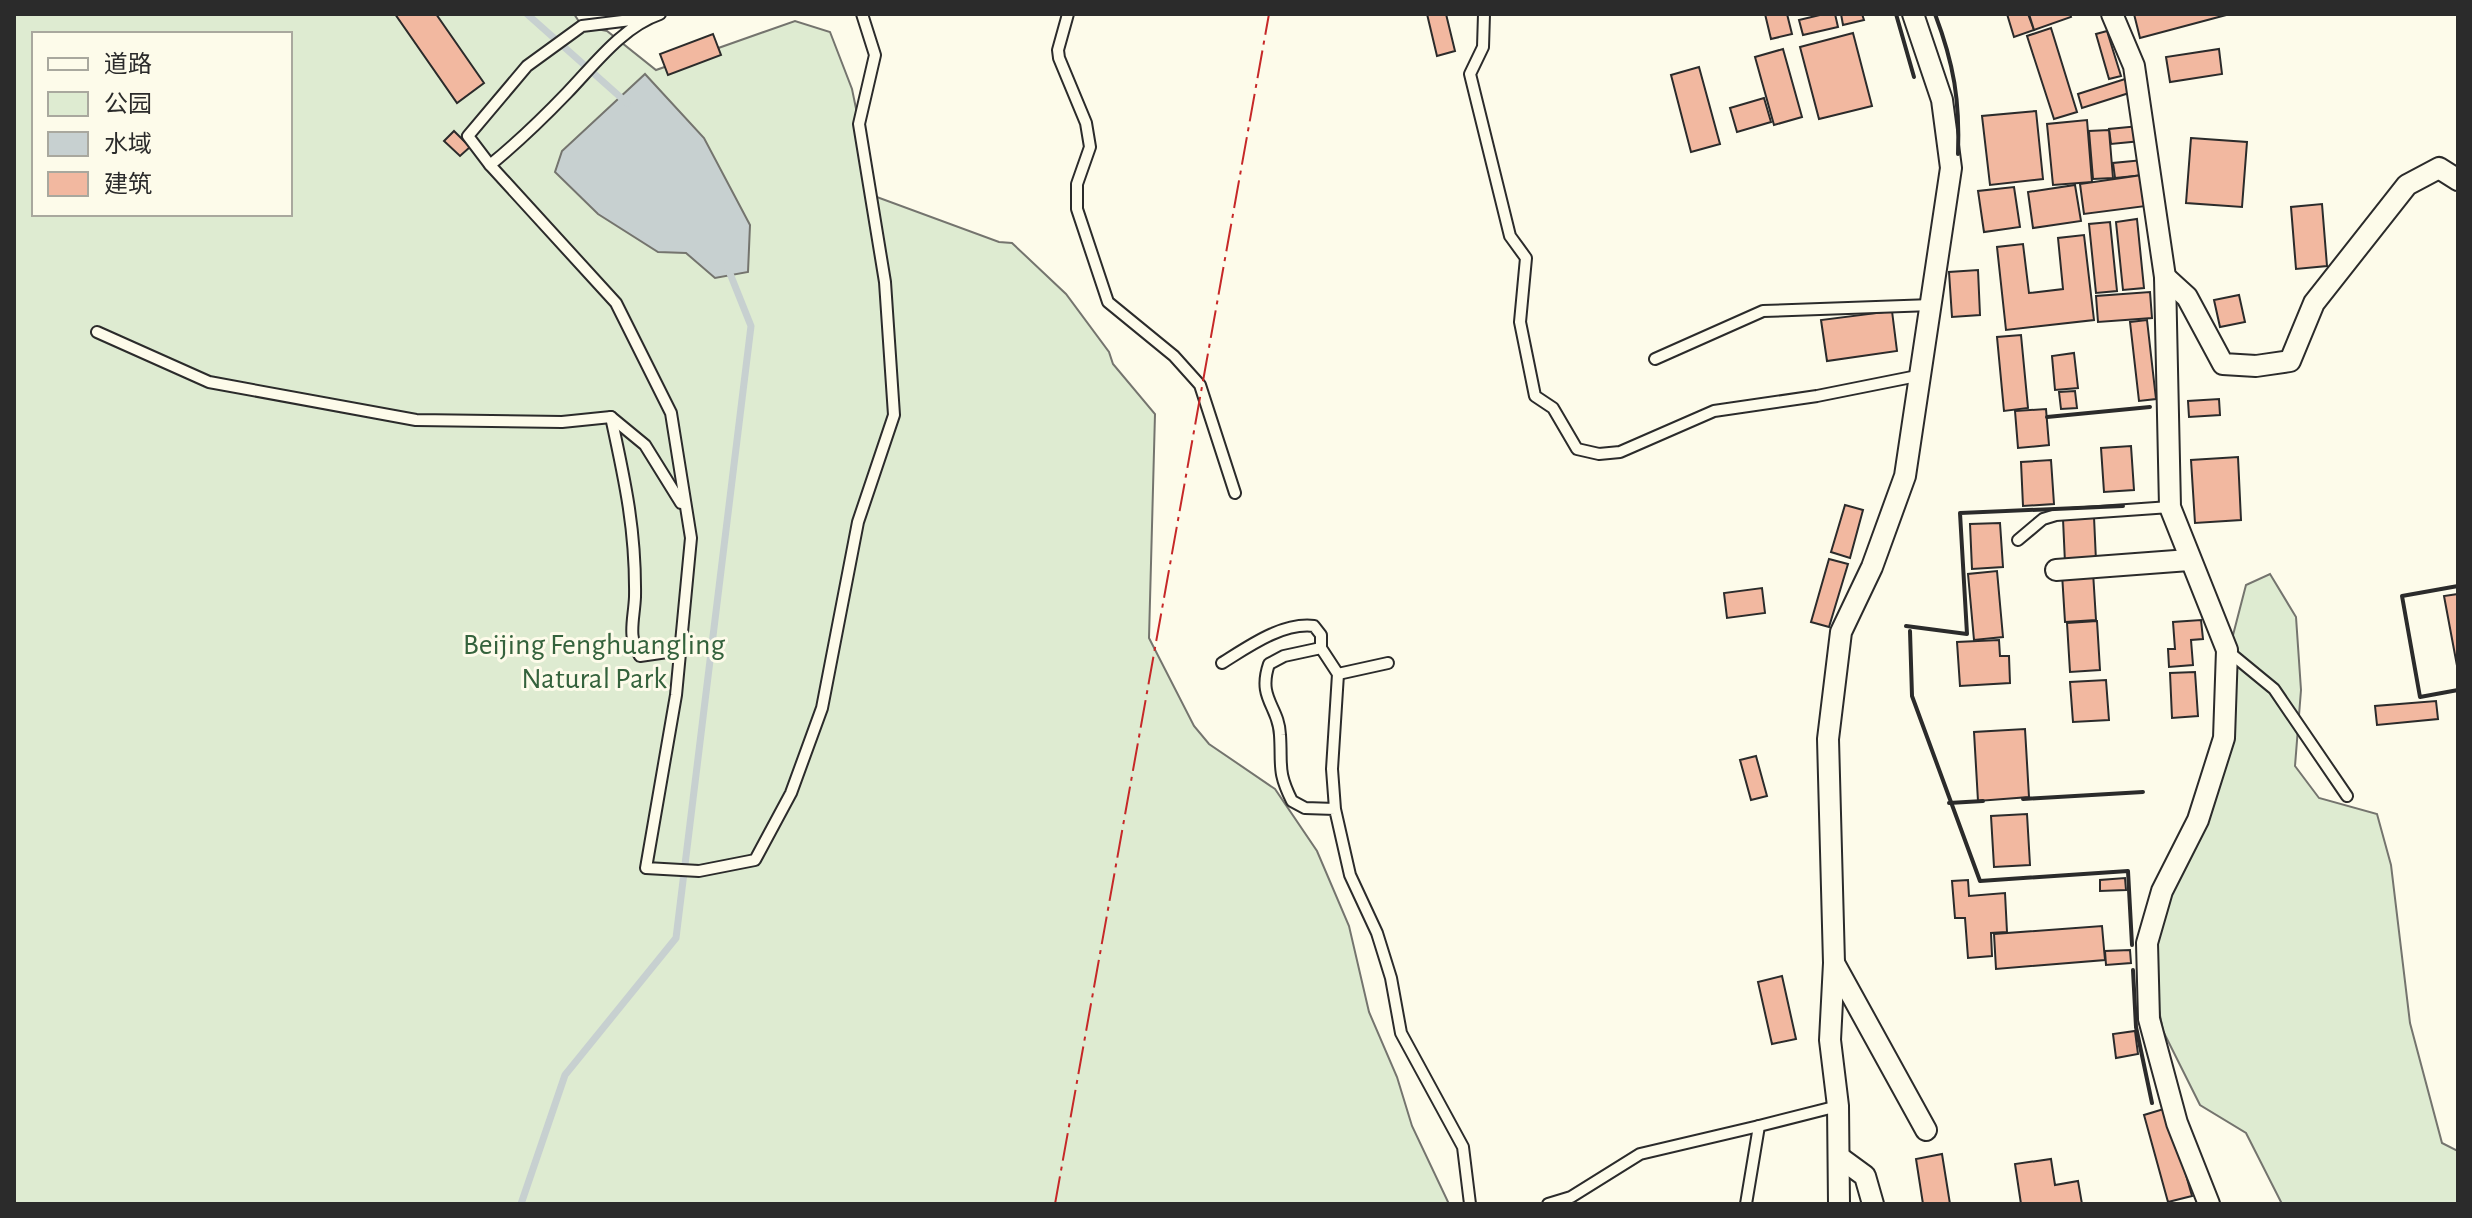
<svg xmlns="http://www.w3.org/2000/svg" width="2472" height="1218" font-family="'Alegreya Sans','Noto Sans SC',sans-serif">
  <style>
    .green { fill: #deebd1; stroke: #74746e; stroke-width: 2; fill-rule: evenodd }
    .water { fill: #c7d0d0; stroke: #74746e; stroke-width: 2 }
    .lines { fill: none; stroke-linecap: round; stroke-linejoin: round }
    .stream { stroke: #c7d0d0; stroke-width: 7 }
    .building { fill: #f2b8a0; stroke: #2b2b2b; stroke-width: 2 }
    .lane-casing { stroke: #2b2b2b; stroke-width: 14 }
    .street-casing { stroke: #2b2b2b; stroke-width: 24 }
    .lane { stroke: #fdfbea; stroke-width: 10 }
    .street { stroke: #fdfbea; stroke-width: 20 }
    .wall { stroke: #2b2b2b; stroke-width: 4 }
    .power { stroke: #c62828; stroke-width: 2; stroke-dasharray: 28 6 4 6; stroke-linecap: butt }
    .labels { text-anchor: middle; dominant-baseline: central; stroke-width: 6; stroke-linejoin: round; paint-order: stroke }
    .park-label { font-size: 30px; fill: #34623c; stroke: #fdfbea }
  </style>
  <rect width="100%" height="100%" fill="#fdfbea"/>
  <!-- green -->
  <g class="green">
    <path d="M14,14H574L582,26L607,31L656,70L795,21L830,32L852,89L874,196L999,242L1012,243L1066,294L1109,352L1113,364L1155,414L1149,638L1194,726L1209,744L1275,789L1317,851L1349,926L1369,1012L1397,1077L1412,1126L1449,1204H14ZM34,34H290V214H34Z"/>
    <polygon points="2270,574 2296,617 2301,690 2295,766 2319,798 2377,814 2391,865 2410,1023 2442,1143 2458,1151 2458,1204 2282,1204 2246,1133 2200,1105 2163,1031 2151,968 2159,911 2221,723 2232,639 2246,585"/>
  </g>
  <!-- water -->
  <polygon class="water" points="645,74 704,138 750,225 748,272 715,278 686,253 658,252 598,214 555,172 562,151"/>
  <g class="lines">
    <!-- stream -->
    <g class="stream">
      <polyline points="527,14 627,103"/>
      <polyline points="521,1204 565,1075 676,938 751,326 727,266"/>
    </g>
  </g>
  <!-- building -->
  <g class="building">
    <polygon points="395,14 436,14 484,83 457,103"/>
    <polygon points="1427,14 1446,14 1455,51 1437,56"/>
    <polygon points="1765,14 1787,14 1792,34 1771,39"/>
    <polygon points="1824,14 1835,14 1838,27 1803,35 1799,20"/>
    <polygon points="1841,14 1862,14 1864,20 1843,25"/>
    <polygon points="2007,14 2028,14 2034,30 2014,37"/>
    <polygon points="2029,14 2070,14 2071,17 2034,30"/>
    <polygon points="2134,14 2230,14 2140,38"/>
    <polygon points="2051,28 2077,112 2054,119 2027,36"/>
    <polygon points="2107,31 2121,76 2109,79 2096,34"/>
    <polygon points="1853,33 1872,106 1819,119 1800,47"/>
    <polygon points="713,34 721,55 668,75 660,54"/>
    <polygon points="1783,49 1802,117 1774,125 1755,57"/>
    <polygon points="2219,49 2222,74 2170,82 2166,57"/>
    <polygon points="1699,67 1720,144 1691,152 1671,75"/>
    <polygon points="2125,79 2129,93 2082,108 2078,94"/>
    <polygon points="1764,98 1771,122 1737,132 1730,108"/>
    <polygon points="2036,111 2043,179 1990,185 1982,116"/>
    <polygon points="2087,120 2092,182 2053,185 2047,124"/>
    <polygon points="2139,126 2141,141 2111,144 2109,129"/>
    <polygon points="2109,130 2113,178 2093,179 2089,131"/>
    <polygon points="454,131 470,147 460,156 444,141"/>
    <polygon points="2191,138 2247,142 2242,207 2186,203"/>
    <polygon points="2143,160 2145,175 2115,178 2113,163"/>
    <polygon points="2142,175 2146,206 2084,214 2080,184"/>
    <polygon points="2075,185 2081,221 2033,228 2028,192"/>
    <polygon points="2014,187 2020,227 1984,232 1978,191"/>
    <polygon points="2322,204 2327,266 2296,269 2291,207"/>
    <polygon points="2137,219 2144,288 2123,290 2116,222"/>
    <polygon points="2110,222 2117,291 2096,293 2089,224"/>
    <polygon points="2084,235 2094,320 2006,330 1997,247 2023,244 2029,293 2063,289 2058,238"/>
    <polygon points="1978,270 1980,315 1952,317 1949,272"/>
    <polygon points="2150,292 2152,318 2098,322 2096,296"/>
    <polygon points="2239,295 2245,322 2220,327 2214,300"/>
    <polygon points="1892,311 1897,351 1827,361 1821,320"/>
    <polygon points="2147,320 2156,399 2139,401 2130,322"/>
    <polygon points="2021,335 2028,408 2004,411 1997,337"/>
    <polygon points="2074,353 2078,388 2055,390 2052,356"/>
    <polygon points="2075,391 2077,408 2061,409 2059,392"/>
    <polygon points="2219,399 2220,415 2189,417 2188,401"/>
    <polygon points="2046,409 2049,445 2018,448 2015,411"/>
    <polygon points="2131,446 2134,490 2104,492 2101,448"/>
    <polygon points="2238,457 2241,520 2195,523 2191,460"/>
    <polygon points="2051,460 2054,504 2023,506 2021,462"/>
    <polygon points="1845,505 1863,510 1850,558 1831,552"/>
    <polygon points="2094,517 2096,561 2065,563 2063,519"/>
    <polygon points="2000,523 2003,567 1972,569 1970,524"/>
    <polygon points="1829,559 1848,564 1829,627 1811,622"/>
    <polygon points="1997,571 2003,637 1974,640 1968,574"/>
    <polygon points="2093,572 2096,620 2065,622 2062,574"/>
    <polygon points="1762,588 1765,613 1727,618 1724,593"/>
    <polygon points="2458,594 2458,671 2444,596"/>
    <polygon points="2201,620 2203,639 2191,640 2193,665 2169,667 2168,649 2175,649 2173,622"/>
    <polygon points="2097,621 2100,670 2070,672 2067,623"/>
    <polygon points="1999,640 2000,656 2009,656 2010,683 1960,686 1957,642"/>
    <polygon points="2195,672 2198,716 2172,718 2170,673"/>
    <polygon points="2106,680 2109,720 2073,722 2070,682"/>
    <polygon points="2436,701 2438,719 2377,725 2375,706"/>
    <polygon points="2025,729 2029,797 1978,801 1974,732"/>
    <polygon points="1756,756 1767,796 1751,800 1740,760"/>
    <polygon points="2027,814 2030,865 1994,867 1991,816"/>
    <polygon points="2125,878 2126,890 2100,891 2100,880"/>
    <polygon points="1968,880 1969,896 2005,893 2007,932 1991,933 1992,956 1968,958 1965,918 1955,918 1952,881"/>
    <polygon points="2102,926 2105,960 1996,969 1994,934"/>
    <polygon points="2130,950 2131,963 2106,965 2105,951"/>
    <polygon points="1782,976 1796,1039 1772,1044 1758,982"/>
    <polygon points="2135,1031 2138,1054 2116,1058 2113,1034"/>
    <polygon points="2167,1108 2192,1196 2168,1202 2144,1115"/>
    <polygon points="1942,1154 1950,1204 1923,1204 1916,1159"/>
    <polygon points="2051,1159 2055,1185 2078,1181 2082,1204 2021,1204 2015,1164"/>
  </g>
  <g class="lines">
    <!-- lane casing -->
    <g class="lane-casing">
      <g id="lane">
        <polyline points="1068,14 1058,50 1059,58 1086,123 1090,147 1077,184 1077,209 1108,302 1174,356 1200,385 1235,493"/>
        <polyline points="1484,14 1483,47 1470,74 1510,236 1526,258 1520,322 1535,396 1553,408 1577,449 1599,454 1620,452 1714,411 1817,396 1917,376"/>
        <path d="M647,18L582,26L527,66L468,136L490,165C517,143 542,119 567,93C594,65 622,27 660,14"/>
        <polyline points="490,165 616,303 671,413 691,538 676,695 646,868 699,871 755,860 791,793 822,708 858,522 894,415 885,282 859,124 875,55 862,14"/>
        <polyline points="97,332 209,382 416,420 562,422 611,417 645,445 681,503"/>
        <polyline points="1655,359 1763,311 1932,305"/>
        <path d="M611,417C625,481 636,531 635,597C634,620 627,637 640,656L681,650"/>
        <polyline points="2018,540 2043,519 2056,515 2170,507"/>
        <polyline points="2229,652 2274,689 2347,796"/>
        <path d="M1222,663C1248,647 1282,622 1314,626L1321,635V648"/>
        <polyline points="1338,674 1388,663"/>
        <path d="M1335,809L1305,808L1292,801C1277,771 1282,766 1280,735C1279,706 1257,699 1269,664L1284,656L1321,648L1338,674L1332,769L1335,809L1350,875L1377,933L1391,978L1401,1033L1463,1147L1470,1204"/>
        <polyline points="1548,1204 1571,1197 1640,1154 1759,1126"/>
        <polyline points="1746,1204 1759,1126 1838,1106"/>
      </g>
    </g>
    <!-- street casing -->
    <g class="street-casing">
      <g id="street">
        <polyline points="2112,14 2134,66 2165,277 2170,507 2227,650 2224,738 2198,820 2162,891 2147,943 2149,1019 2177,1123 2209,1204"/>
        <polyline points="2165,277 2187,297 2223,364 2256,366 2290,361 2314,303 2407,185 2439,168 2458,180"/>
        <polyline points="2056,570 2189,560"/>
        <polyline points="1834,963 1926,1130"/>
        <polyline points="1839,1157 1865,1176 1873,1204"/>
        <polyline points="1839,1204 1838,1106 1830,1040 1834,963 1828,739 1841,632 1872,567 1905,476 1951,168 1942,100 1913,14"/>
      </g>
    </g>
    <!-- lane -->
    <use href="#lane" class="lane"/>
    <!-- street -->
    <use href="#street" class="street"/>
    <!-- wall -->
    <g class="wall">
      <polyline points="1896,14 1914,77"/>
      <path d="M1935,14C1954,64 1960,101 1958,154"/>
      <polyline points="2047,417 2150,407"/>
      <polyline points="2458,586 2402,596 2420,697 2458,690"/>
      <polyline points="1906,626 1967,634 1960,513 2123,506"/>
      <polyline points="1910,631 1912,696 1980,881 2128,871 2132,945"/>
      <polyline points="2023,799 2143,792"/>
      <polyline points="1949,803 1983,801"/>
      <polyline points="2133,970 2136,1027 2152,1103"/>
    </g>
    <!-- power -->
    <polyline class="power" points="1055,1204 1269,14"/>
  </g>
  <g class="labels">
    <!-- park labels -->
    <g class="park-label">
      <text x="594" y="645">Beijing Fenghuangling<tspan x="594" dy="34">Natural Park</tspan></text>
    </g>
  </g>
  <!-- border -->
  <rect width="2472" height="1218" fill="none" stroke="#2b2b2b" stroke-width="32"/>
  <!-- legend -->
  <rect x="32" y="32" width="260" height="184" fill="#fdfbea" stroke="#a9a89e" stroke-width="2"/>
  <rect x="48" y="58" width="40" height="12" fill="#fdfbea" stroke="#a9a89e" stroke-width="2"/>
  <text x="104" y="72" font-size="24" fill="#2b2b2b">道路</text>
  <rect x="48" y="92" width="40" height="24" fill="#deebd1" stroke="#a9a89e" stroke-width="2"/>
  <text x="104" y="112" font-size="24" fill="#2b2b2b">公园</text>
  <rect x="48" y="132" width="40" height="24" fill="#c7d0d0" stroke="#a9a89e" stroke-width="2"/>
  <text x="104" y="152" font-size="24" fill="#2b2b2b">水域</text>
  <rect x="48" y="172" width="40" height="24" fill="#f2b8a0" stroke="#a9a89e" stroke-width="2"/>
  <text x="104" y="192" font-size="24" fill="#2b2b2b">建筑</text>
</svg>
